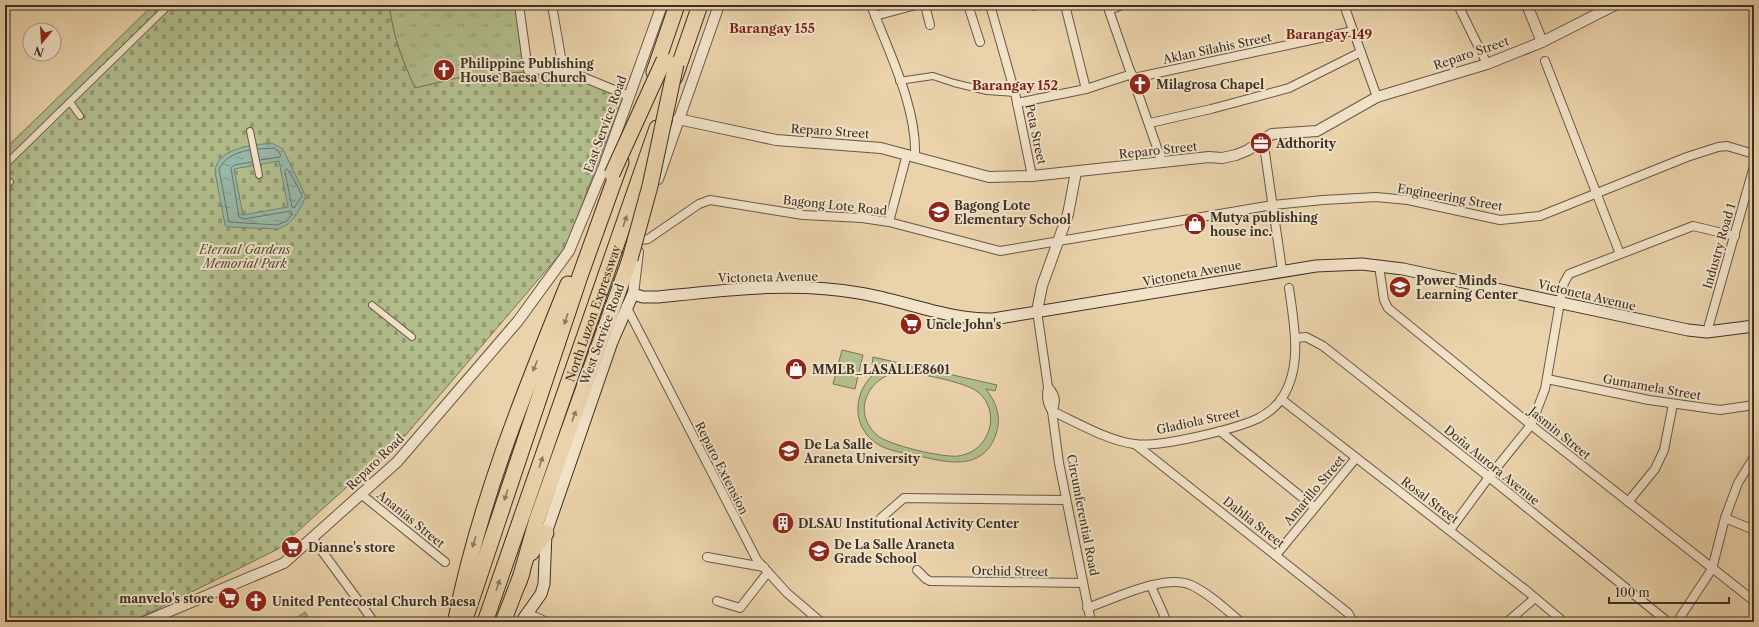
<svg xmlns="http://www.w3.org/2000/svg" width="1759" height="627" font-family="'Libre Caslon Text',serif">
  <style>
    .grass { fill: url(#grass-tufts); stroke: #767658 }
    .cemetery { fill: url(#cemetery-stones); stroke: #767658 }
    .pitch { fill: #b2bd8c; stroke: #767658; fill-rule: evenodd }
    .water { fill: url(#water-ripples); stroke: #738274; fill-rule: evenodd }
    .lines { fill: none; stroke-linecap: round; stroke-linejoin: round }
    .shore { stroke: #6a7466; stroke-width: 1 }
    .pedestrian-casing { stroke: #675846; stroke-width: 8 }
    .minor-casing { stroke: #675846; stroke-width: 10 }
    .tertiary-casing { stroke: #675846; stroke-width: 12 }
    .secondary-casing { stroke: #3b3025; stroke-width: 13 }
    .motorway-casing { stroke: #3b3025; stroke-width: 17 }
    .pedestrian { stroke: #f1e2c8; stroke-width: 6 }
    .minor { stroke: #f1e2c8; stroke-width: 8 }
    .tertiary { stroke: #f1e2c8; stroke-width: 10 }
    .secondary { stroke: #f1e2c8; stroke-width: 11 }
    .motorway { stroke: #ead2aa; stroke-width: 15 }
    .motorway-bridge-casing { stroke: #3b3025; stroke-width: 17; stroke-linecap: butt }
    .motorway-bridge { stroke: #ead2aa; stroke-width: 15 }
    .oneway { fill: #8a7961 }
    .labels { text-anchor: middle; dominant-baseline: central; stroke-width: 4; stroke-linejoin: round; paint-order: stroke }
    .street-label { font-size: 12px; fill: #3b3025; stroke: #f1e2c8 }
    .poi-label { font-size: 12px; font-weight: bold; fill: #3b3025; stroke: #f1e2c8; text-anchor: start }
    .park-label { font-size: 12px; font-style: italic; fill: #534c3a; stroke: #f1e2c8 }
    .neighbourhood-label { font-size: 13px; font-weight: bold; fill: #7a1f14; stroke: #f1e2c8 }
  </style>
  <defs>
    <pattern id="grass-tufts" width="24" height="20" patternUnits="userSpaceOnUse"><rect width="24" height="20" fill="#b2bd8c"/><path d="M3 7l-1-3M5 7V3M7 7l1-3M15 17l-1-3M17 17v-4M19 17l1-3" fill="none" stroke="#929a72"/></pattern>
    <pattern id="cemetery-stones" width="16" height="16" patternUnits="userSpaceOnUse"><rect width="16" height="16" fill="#b2bd8c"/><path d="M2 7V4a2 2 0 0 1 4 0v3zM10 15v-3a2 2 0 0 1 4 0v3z" fill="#929a72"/></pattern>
    <pattern id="water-ripples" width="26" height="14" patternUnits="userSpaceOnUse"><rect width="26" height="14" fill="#98b8a8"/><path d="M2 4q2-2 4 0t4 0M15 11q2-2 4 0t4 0" fill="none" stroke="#7d9689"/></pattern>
  </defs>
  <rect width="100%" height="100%" fill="#ead2aa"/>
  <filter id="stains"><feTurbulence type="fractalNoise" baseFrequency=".005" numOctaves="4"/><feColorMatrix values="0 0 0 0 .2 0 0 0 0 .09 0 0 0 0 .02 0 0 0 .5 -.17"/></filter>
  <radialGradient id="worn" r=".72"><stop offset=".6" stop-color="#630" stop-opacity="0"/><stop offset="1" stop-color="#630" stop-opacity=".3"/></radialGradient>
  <!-- grass -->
  <g class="grass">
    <path d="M389,5H517L525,72L470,75L415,88C401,57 394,39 389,5Z"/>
    <polygon points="305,612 312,622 290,622"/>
  </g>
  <!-- cemetery -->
  <path class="cemetery" d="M153,5H389C394,39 401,57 415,88L470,75L556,71L623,97L566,247L387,457L348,486L278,549L131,622H5V149Z"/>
  <!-- pitch -->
  <g class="pitch">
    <polygon points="842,350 863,355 855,389 833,384"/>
    <path d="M873,357L997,385L995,391L986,389C996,402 1002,417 996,434C983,473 944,462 915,455C903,453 890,451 879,445C848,427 853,385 882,368L872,365ZM899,372C914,372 966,382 978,392C1002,412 990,452 958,456C944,458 887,445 877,435C851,412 868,377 899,372Z"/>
  </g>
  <!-- water -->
  <path class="water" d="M272,143L283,149L306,197C298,211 295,223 278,229L228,227L225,225L215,172C216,147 255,145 272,143ZM279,161L288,207L243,215L234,169Z"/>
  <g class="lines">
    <!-- shore -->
    <g class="shore">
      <polyline points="258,149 275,148 281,155 280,157 260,160"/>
      <path d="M250,150C238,152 224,157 219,169L229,222L277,225L287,221L292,214L291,211L244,219L239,217L231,168L234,165L252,162"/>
      <path d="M287,169C290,171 300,191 302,196L294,208L292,207L285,172Z"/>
    </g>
    <!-- pedestrian casing -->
    <g class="pedestrian-casing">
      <g id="pedestrian">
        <polyline points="899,81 933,76 954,83 987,91 1015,93"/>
        <polyline points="70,102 80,116"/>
        <polyline points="250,131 259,175"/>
        <polyline points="5,165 169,5"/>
        <polyline points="5,178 10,182"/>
        <polyline points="372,305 412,337"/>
      </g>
    </g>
    <!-- minor casing -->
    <g class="minor-casing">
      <g id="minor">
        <polyline points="519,5 528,70 563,69 629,96"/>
        <polyline points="552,5 563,69"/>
        <path d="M871,5C888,51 917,106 915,156"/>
        <polyline points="925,5 930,25"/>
        <polyline points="968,5 980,42"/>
        <polyline points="990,5 1015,93 1032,176"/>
        <polyline points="1033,5 1034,6"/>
        <polyline points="1065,5 1086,89"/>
        <polyline points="1107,5 1162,162"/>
        <polyline points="1344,5 1377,97"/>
        <polyline points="1458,5 1487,64"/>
        <polyline points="1109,10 1122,5"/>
        <polyline points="875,16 916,5"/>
        <polyline points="1545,61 1620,254"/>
        <polyline points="1134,78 1353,31"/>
        <polyline points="1017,103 1086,89 1132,74"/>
        <polyline points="1150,123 1211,109 1289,88 1361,52"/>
        <polyline points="1263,139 1282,270"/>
        <polyline points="889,222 907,154"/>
        <polyline points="641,240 648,239 699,204 710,200 803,215 862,218 889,222 1000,251 1273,205 1323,200 1376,197 1408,200 1500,220 1540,216 1687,157 1718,147 1727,146 1754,154"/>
        <polyline points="1379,266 1384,300 1388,308 1531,425 1754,601"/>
        <polyline points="626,306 757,560 787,593 821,622"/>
        <path d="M1037,311L1048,387C1046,396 1047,404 1052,411C1078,423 1106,440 1134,444C1159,448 1236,429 1259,418C1266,414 1277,406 1282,398C1303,366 1294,324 1289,288"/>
        <polyline points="1707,332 1754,166"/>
        <polyline points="1296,338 1306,337 1323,346 1489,477 1668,622"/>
        <polyline points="1547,379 1649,400 1720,410 1754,405"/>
        <path d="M1048,387C1055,394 1057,402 1052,411L1059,463L1091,622"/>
        <polyline points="1281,399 1527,591 1564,622"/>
        <polyline points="1220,431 1314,507"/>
        <polyline points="1135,444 1348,613 1353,622"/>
        <polyline points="361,494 445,562"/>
        <polyline points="1628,502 1655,469 1664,450 1673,404"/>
        <polyline points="881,518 904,498 1066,500"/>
        <polyline points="1725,518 1754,530"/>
        <polyline points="1450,530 1489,477 1531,425 1545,389 1560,302 1564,283 1569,274 1693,226 1735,236"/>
        <polyline points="313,539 374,622"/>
        <polyline points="1276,555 1356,458"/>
        <polyline points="707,557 764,567"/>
        <polyline points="917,570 926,579 930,581 1083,583"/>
        <polyline points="1151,586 1167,622"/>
        <polyline points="717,601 740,608 768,572"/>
        <path d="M1087,608C1114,599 1165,573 1191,585C1210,594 1225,609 1241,622"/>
        <polyline points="527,613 547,622"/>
        <polyline points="1507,622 1535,598"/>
        <polyline points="1677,622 1712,569 1725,518 1738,483 1754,457"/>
      </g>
    </g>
    <!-- tertiary casing -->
    <g class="tertiary-casing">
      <g id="tertiary">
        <polyline points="1527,5 1542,42"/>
        <polyline points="678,119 776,140 881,148 989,177 1032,176 1209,157 1222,158 1236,155 1248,150 1272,134 1317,131 1377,97 1487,64 1542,42 1615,5"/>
        <polyline points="658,179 719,5"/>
        <polyline points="633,294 638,252"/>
        <polyline points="1037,311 1042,286 1068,214 1076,172"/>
        <polyline points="144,622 284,563 397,462 518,321 569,251 603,169 662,5"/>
      </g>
    </g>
    <!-- secondary casing -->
    <g class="secondary-casing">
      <path id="secondary" d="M521,622L541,594L544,584L546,533L612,342L633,294L643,297H659C725,290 793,281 859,293C904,300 947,320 993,319L1316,266L1362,264L1403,269L1688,330L1707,332L1754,326"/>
    </g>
    <!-- motorway casing -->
    <g class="motorway-casing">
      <g id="motorway">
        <polyline points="654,72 677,5"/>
        <polyline points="675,77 700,5"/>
        <polyline points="531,553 536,545 546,533"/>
        <polyline points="519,582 537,519 630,259"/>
        <path d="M456,619C479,503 524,393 568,284"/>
        <polyline points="464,622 580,276 621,162"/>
        <path id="s1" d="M485,622L657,128"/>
        <polyline points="503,622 522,573"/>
      </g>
    </g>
    <!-- pedestrian -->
    <use href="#pedestrian" class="pedestrian"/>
    <!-- minor -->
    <use href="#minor" class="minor"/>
    <!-- tertiary -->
    <use href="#tertiary" class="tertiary"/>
    <!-- secondary -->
    <use href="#secondary" class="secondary"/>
    <!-- motorway -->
    <use href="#motorway" class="motorway"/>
    <!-- motorway-bridge casing -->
    <g class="motorway-bridge-casing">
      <g id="motorway-bridge">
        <polyline points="612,174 664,60"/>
        <polyline points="630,259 650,186 676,64"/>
      </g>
    </g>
    <!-- motorway-bridge -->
    <use href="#motorway-bridge" class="motorway-bridge"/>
  </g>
  <!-- one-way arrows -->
  <defs><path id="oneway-solid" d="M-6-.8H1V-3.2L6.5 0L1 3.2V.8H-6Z"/></defs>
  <g class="oneway">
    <use href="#oneway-solid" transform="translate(625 221) rotate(-71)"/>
    <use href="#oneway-solid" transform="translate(566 319) rotate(109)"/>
    <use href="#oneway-solid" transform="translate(535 366) rotate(112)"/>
    <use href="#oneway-solid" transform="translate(574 416) rotate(-70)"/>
    <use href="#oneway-solid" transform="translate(541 462) rotate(-71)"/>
    <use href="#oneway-solid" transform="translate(506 495) rotate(109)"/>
    <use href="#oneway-solid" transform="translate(474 542) rotate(107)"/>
    <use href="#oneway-solid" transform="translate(498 585) rotate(-71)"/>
  </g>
  <!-- icons -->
  <defs>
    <g id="church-disc" transform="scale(1.15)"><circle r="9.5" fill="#8f2418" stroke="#f1e2c8"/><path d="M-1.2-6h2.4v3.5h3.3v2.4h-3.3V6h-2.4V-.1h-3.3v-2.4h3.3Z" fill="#fff"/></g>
    <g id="office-disc" transform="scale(1.15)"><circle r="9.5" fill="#8f2418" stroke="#f1e2c8"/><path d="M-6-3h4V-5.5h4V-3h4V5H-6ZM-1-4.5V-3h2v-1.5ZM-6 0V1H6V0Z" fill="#fff"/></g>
    <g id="school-disc" transform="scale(1.15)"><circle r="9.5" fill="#8f2418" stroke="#f1e2c8"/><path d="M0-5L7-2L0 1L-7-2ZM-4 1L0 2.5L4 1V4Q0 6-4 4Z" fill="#fff"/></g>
    <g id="shop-disc" transform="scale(1.15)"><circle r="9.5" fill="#8f2418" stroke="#f1e2c8"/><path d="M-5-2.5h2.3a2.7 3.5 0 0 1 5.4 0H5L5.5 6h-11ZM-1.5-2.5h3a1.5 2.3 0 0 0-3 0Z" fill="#fff"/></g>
    <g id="supermarket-disc" transform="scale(1.15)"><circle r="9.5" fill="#8f2418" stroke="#f1e2c8"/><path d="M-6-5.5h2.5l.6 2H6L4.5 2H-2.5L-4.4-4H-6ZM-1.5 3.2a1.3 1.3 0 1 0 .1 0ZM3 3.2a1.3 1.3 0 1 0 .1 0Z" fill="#fff"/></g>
    <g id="university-disc" transform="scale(1.15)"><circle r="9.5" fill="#8f2418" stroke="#f1e2c8"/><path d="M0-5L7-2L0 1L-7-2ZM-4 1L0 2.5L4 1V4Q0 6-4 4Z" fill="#fff"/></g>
    <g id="building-disc" transform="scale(1.15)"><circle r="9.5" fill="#8f2418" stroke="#f1e2c8"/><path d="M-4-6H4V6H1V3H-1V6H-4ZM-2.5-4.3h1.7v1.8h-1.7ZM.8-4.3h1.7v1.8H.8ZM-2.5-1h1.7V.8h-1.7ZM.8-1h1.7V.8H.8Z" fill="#fff"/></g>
  </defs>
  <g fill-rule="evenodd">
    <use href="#church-disc" x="444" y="70"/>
    <use href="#church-disc" x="1140" y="84"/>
    <use href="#office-disc" x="1261" y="143"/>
    <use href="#school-disc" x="939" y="212"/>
    <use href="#shop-disc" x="1195" y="224"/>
    <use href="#school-disc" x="1400" y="287"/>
    <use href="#supermarket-disc" x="911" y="324"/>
    <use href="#shop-disc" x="796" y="369"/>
    <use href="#university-disc" x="789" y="451"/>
    <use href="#building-disc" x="783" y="523"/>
    <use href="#supermarket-disc" x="292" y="547"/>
    <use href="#school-disc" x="819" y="551"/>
    <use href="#supermarket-disc" x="229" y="598"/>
    <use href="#church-disc" x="256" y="601"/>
  </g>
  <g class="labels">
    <!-- street labels -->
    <g class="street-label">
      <text transform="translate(1217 48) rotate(-12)">Aklan Silahis Street</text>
      <text transform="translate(1471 53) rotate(-19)">Reparo Street</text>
      <text transform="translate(605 124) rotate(-70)">East Service Road</text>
      <text transform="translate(830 131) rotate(4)">Reparo Street</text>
      <text transform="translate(1036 134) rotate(78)">Peta Street</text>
      <text transform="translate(1158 150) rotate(-6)">Reparo Street</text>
      <text transform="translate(1450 197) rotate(10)">Engineering Street</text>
      <text transform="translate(835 205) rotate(6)">Bagong Lote Road</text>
      <text transform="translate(1719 246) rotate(-74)">Industry Road 1</text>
      <text transform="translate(1192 273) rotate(-10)">Victoneta Avenue</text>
      <text transform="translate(768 277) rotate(-1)">Victoneta Avenue</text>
      <text transform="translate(1587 295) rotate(13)">Victoneta Avenue</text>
      <text stroke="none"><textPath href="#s1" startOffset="327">North Luzon Expressway</textPath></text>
      <text transform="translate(602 334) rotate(-70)">West Service Road</text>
      <text transform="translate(1652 387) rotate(10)">Gumamela Street</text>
      <text transform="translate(1198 421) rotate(-12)">Gladiola Street</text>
      <text transform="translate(1560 433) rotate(39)">Jasmin Street</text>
      <text transform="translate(375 462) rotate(-44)">Reparo Road</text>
      <text transform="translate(1492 465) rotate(39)">Doña Aurora Avenue</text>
      <text transform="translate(722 468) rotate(63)">Reparo Extension</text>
      <text transform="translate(1314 490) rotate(-50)">Amarillo Street</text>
      <text transform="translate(1430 500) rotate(37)">Rosal Street</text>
      <text transform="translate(1083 515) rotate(79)">Circumferential Road</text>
      <text transform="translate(411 519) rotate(39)">Ananias Street</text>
      <text transform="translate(1254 522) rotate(38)">Dahlia Street</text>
      <text transform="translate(1010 571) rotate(1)">Orchid Street</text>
    </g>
    <!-- poi labels -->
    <g class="poi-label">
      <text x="460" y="63">Philippine Publishing<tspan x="460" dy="14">House Baesa Church</tspan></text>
      <text x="1156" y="84">Milagrosa Chapel</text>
      <text x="1276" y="143">Adthority</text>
      <text x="954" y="205">Bagong Lote<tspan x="954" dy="14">Elementary School</tspan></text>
      <text x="1210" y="217">Mutya publishing<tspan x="1210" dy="14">house inc.</tspan></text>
      <text x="1416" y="280">Power Minds<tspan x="1416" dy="14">Learning Center</tspan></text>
      <text x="926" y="324">Uncle John's</text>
      <text x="812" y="369">MMLB_LASALLE8601</text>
      <text x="804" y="444">De La Salle<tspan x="804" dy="14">Araneta University</tspan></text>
      <text x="798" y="523">DLSAU Institutional Activity Center</text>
      <text x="834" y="544">De La Salle Araneta<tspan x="834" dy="14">Grade School</tspan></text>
      <text x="308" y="547">Dianne's store</text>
      <text x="214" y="598" text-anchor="end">manvelo's store</text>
      <text x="272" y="601">United Pentecostal Church Baesa</text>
    </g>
    <!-- park labels -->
    <g class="park-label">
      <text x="245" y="249">Eternal Gardens<tspan x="245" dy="14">Memorial Park</tspan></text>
    </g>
    <!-- neighbourhood labels -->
    <g class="neighbourhood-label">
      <text x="772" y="28">Barangay 155</text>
      <text x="1329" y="34">Barangay 149</text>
      <text x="1015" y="85">Barangay 152</text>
    </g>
  </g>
  <!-- margin -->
  <rect width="1759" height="627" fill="none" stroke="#ead2aa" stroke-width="20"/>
  <rect x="6" y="6" width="1747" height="615" fill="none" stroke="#3b3025" stroke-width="2"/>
  <rect x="10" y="10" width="1739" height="607" fill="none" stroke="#3b3025"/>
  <!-- north arrow -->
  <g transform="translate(42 42) rotate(198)"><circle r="19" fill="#f1e2c8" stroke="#a89b87"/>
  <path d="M0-3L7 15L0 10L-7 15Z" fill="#8f2418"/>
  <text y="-6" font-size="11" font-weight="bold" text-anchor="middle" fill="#3b3025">N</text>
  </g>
  <!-- scale -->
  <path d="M1609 597v6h120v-6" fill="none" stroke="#3b3025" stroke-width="2"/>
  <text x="1615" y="597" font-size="12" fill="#3b3025" stroke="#f1e2c8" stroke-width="3" paint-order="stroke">100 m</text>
  <rect width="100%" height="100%" filter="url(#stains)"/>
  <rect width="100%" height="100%" fill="url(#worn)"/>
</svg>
